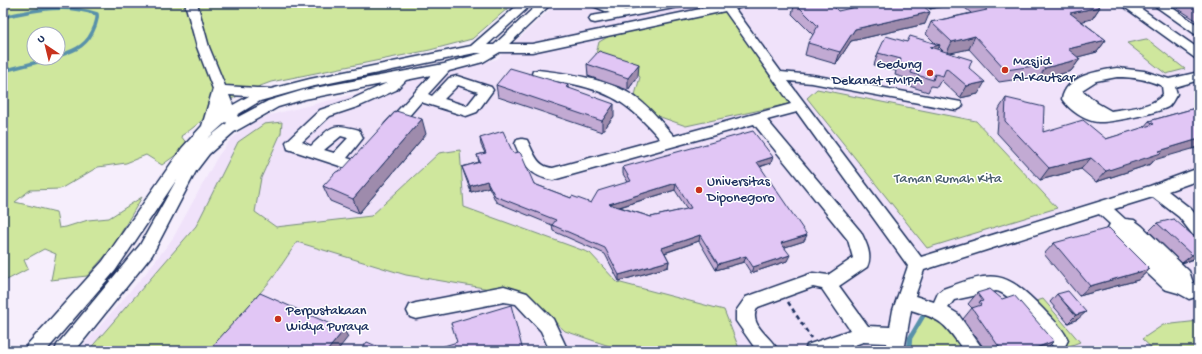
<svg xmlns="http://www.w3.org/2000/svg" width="1202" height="354" font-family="'Gochi Hand',sans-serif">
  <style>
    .built { fill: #f0e2fa }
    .green { fill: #cfe79d; stroke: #758b7e; fill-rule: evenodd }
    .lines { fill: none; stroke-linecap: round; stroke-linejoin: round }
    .stream-far1 { stroke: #5991aa; stroke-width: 3.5 }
    .stream { stroke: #5991aa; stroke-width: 4.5 }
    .minor-casing { stroke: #1b2f5e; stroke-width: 3 }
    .path { stroke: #1b2f5e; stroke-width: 2.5; stroke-dasharray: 4.5 3.5; stroke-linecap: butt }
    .minor { fill: #fff; fill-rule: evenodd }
    .wall { fill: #c2aad3; stroke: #1b2f5e; fill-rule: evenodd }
    .shaded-wall { fill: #9e8bac; stroke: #1b2f5e }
    .building { fill: #e1c6f5; stroke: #1b2f5e; fill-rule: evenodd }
    .poi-dot { fill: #c8321e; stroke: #fff; stroke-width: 1.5 }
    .labels { text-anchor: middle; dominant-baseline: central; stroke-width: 3; stroke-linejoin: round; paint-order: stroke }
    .poi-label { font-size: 14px; fill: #1b2f5e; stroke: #fff; text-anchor: start }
    .park-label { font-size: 14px; fill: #485d6e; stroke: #fff }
  </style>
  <rect width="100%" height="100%" fill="#f6eefc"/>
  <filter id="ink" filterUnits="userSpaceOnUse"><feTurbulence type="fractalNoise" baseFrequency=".025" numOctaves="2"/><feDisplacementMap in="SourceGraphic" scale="8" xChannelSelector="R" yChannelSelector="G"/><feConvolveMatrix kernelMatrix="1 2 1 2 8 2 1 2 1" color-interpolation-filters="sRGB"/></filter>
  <g filter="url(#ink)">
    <!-- built -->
    <polygon class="built" points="557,3 1199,3 1199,351 78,351 146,273 173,238 218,156 231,139 250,124 270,115 497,59"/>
    <!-- green -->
    <g class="green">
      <path d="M3,3H514L472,39L430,50L271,82C252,89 230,98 213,111C202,120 193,129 181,136L187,144L180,152L162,165L146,155L126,163L98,167L60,189L30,190L15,202L56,212L59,228L66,227L88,220L109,218L142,197L112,248L87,276L51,280L56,254L44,249L24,260L28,269L3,282ZM34,34H58V58H34Z"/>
      <polygon points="726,9 793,103 686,126 649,113 635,95 640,77 630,66 602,61 596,54 599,42 618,31"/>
      <polygon points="1146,39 1147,39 1185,69 1166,74 1127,43"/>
      <polygon points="817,89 976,121 1057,208 927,248 807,98"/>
      <polygon points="282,122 281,133 261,178 255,212 276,227 371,216 439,153 460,150 464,207 590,253 617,282 724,310 740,351 624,351 565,331 526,295 406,275 297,242 272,279 210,351 88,351 196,226 238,142 264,124"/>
      <polygon points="1043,299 1080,342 1064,348 1027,304"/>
      <polygon points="928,307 971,351 909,351 910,338"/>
      <polygon points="1199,321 1199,351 1155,351 1142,339 1163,325"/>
    </g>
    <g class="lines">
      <!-- stream-far1 -->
      <g class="stream-far1">
        <path d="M3,17C36,10 64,3 97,14C98,18 96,22 95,26C88,45 77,50 58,56"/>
        <polyline points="3,71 53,58"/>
      </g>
      <!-- stream -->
      <polyline class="stream" points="909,351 910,338 926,311"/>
      <!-- minor casing -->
      <g class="minor-casing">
        <g id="minor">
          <path d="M185,3H197L209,47L225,86L271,89L310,79L471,46L520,3H533L487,45H494L539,3H552L509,44H532L729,3H752L750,5L735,9L781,72L812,75L961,102L963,105L961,108L956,110L812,83L788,81L921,257L1150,186L1199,168V180L1168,191L1191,209L1199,219V236L1193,235L1179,217L1153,197L1114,209L1125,219L1134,220L1142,226L1189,271L1193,283L1199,282V296L1189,299L1178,293L1164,289L1113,241L1108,228L1110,224L1099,214L924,270L915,296L934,302L938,293L943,289C994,270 1005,270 1043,309C1052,319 1063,328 1068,340L1065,346L1059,348L1053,346C1042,334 1010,292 996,291L954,300L948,308L958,314L984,351H964C945,324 943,320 911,310L904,351H886L887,343L863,342L838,351H805L807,345L850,330L822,289L813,287L758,307C746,324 772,337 778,351H757L736,321V311L746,297L813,273L828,275L853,258L848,240L754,124L553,180C530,177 523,163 515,144L517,140L522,139L527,140C534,153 537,167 553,168L660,139C633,108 615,93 573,84C560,81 546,81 533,77L532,74L533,71L538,70C570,74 607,78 635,97C650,107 661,122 674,136L791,104L725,11L532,52H500L483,62L449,71L428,94L432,96L449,78L457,76L491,87L493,90L477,112L466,116L421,102L395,132L390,133L385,132L383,128L385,124L431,75L406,80L396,90L360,106L330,116L302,142L311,146C332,127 330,122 359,130L363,138L347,158L360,162L362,166L360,170L355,171L288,149L286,142L320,110L350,100L387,83L305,99L278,107L234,132L209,154L196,171L152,255L75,351H55L57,345L140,245L177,179L115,271L46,351H25L27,345L103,261L182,148L202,126L213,89L197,47ZM475,53H482L444,64L304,90L268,101L238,117L237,115L260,101L310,87ZM458,85L478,92L467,106L444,99ZM229,95L249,96L233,105ZM797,112L908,266L893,310L890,327L868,326L839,286L867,267C873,255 866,243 861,232L767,120ZM226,122L227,123L207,139ZM341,136L348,138L334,153L324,150Z"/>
          <polygon points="589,3 606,3 625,10 665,3 690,3 684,6 595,23 591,22 589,19 591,16 610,13 591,5"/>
          <polygon points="1119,3 1133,3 1199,49 1199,59 1195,58"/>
          <polygon points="1151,3 1165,3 1199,26 1199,35 1195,34"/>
          <path d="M1117,68L1144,71L1169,79L1199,72V80L1175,87L1177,94C1174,98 1172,104 1168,107C1158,113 1110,123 1098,122C1085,121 1069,110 1062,99C1066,76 1097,71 1117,68ZM1117,77C1133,77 1147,79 1162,86L1163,94C1153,108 1127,108 1111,111L1097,103L1082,90L1096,81Z"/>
          <polygon points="504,286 527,293 553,319 568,351 550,351 541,331 516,304 504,302 416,319 410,317 407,311 410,305 416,303"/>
        </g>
      </g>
      <!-- path -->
      <polyline class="path" points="788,302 811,338"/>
      <!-- minor -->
      <use href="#minor" class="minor"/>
    </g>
    <!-- wall -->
    <g class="wall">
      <polygon points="610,3 630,3 624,8"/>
      <polygon points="795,3 830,3 838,11 925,24 851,41 836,64 805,55 808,43 813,35 792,14"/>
      <polygon points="923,3 957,3 930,9"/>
      <path d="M959,3H1095L1100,7L1092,19L1081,21L1106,40L1097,52L1077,57L1080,59L1071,71L1037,81L1033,77L999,82L969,49L949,53L969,68L978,94L960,98L941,80L937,87L931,86L928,92L906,85L908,79L895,75L896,71L874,65L878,53L907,42L935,43L926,34L931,22L971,13ZM939,47L943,51L937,49Z"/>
      <polygon points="1169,3 1199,3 1199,22"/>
      <polygon points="587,64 638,76 628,90 588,76"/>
      <polygon points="496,85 568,85 568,88 614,116 602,132 498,97"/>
      <polygon points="1006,98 1043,132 1106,139 1143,128 1149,121 1199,107 1151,164 1096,182 1081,169 1040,180 997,133 999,109"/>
      <polygon points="426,134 359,213 330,201 323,186 343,169"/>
      <path d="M480,138L513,153L534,184L571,198L591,203L628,182L623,174V167L771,163L760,167L804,241L785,247L787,261L751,273L744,262L716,270L699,241L665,253L669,261L668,267L619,281L605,254L553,231L552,225L496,202L489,187L471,192L464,173L462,167L479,162L477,155L485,153L481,145ZM675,190L687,209L651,217L620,207Z"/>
      <polygon points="1157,223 1199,241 1199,257 1182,263 1149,231"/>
      <polygon points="1054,243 1150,269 1138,280 1079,296 1044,254"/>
      <polygon points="977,293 1044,351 986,351 963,319 972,308 968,304"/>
      <polygon points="1057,294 1078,319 1068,323 1050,302"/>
    </g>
    <!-- shaded-wall -->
    <g class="shaded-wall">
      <polygon points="624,3 630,3 624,8"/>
      <polygon points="933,3 957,3 930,9"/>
      <polygon points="1100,7 1092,19 1063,26 1070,13"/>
      <polygon points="930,12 925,24 851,41 836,64 840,52 855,29"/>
      <polygon points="975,36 969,49 946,54 952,42"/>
      <polygon points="1106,40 1097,52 1059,62 1068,49"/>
      <polygon points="940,45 934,57 930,47"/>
      <polygon points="1080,59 1071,71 1037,81 1045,68"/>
      <polygon points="639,64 638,76 628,90 628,78"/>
      <polygon points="985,82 978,94 960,98 967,86"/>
      <polygon points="614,104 614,116 602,132 602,121"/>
      <polygon points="422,119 426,134 359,213 353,199"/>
      <polygon points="1199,139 1199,147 1154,160 1151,164 1096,182 1106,171 1159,151"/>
      <polygon points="773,157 771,163 755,168 757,162"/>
      <polygon points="1091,158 1081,169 1040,180 1049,168"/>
      <polygon points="487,181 489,187 471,192 470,186"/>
      <polygon points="676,183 675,190 609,210 609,204"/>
      <polygon points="700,235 699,241 661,254 662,248"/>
      <polygon points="807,235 804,241 779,249 781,243"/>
      <polygon points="1199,252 1199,257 1182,263 1192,255"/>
      <polygon points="790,255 787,261 751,273 753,267"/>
      <polygon points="746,256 744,262 716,270 718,264"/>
      <polygon points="669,261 668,267 619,281 619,275"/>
      <polygon points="1150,269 1138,280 1079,296 1090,286"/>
      <polygon points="1086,312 1078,319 1068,323 1076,315"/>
      <polygon points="344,330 348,337 337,351 327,351"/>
      <polygon points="1054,341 1044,351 1028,351"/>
    </g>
    <!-- building -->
    <g class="building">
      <polygon points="795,3 830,3 838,11 873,3 920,3 930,12 855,29 840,52 808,43 818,26"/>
      <polygon points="979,3 1095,3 1100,7 1070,13 1106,40 1068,49 1080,59 1045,68 1041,65 1006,70 975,36 952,42 931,22 987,10"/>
      <polygon points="886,36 907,42 910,36 940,45 930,47 972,60 969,68 985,82 967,86 946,68 943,76 935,74 933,80 911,73 913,67 900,63 901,59 878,53"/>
      <polygon points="599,51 639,64 628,78 587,64"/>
      <polygon points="510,68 568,85 566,87 614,104 602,121 496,85"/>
      <polygon points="1006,98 1044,107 1043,132 1083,120 1106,139 1154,124 1149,121 1199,107 1199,139 1159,151 1161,153 1106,171 1091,158 1049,168 1005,121"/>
      <polygon points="396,111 422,119 353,199 323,186 336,172 343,169"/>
      <path d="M503,131L513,153L519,152L521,154L534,184L571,198L572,196L591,203L598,191L631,181L623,167L753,131L773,157L757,162L807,235L781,243L790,255L753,267L746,256L718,264L700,235L662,248L669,261L619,275L605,248L552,225L556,220L495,196L487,181L470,186L462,167L480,162L477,155L486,153L480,138ZM676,183L691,208L651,217L609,204Z"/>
      <polygon points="1174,219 1199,241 1199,252 1192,255 1157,223"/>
      <polygon points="1109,228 1150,269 1090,286 1054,243"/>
      <polygon points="990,289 1002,299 1014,295 1054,341 1028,351 1002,351 972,308 981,305 979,302 983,301 977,293"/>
      <polygon points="1068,291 1086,312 1076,315 1057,294"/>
      <polygon points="260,293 344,330 327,351 208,351"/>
      <polygon points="511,305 523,351 438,351 441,347 457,342 451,323"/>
      <polygon points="367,342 388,351 360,351"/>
    </g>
  </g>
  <!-- markers -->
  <g class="poi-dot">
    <circle cx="1005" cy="70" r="4"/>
    <circle cx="930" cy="73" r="4"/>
    <circle cx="699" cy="190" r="4"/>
    <circle cx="278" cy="319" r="4"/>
  </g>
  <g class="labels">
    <!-- poi labels -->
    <g class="poi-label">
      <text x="1013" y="62">Masjid<tspan x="1013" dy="16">Al-Kautsar</tspan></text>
      <text x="922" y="65" text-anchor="end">Gedung<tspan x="922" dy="16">Dekanat FMIPA</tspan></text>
      <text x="707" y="182">Universitas<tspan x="707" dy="16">Diponegoro</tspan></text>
      <text x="286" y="311">Perpustakaan<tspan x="286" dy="16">Widya Puraya</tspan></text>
    </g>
    <!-- park labels -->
    <g class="park-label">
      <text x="948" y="179">Taman Rumah Kita</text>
    </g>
  </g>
  <!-- margin -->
  <rect width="1202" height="354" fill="none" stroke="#fff" stroke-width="16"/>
  <rect x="8" y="8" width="1186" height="338" fill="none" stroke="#1b2f5e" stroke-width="1.5" filter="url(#ink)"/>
  <!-- north arrow -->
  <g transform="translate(46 46) rotate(325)"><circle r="19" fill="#ffffff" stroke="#a4acbf"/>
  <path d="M0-3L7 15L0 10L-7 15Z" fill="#c8321e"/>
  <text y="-6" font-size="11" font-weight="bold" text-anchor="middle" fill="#1b2f5e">U</text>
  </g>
</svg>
